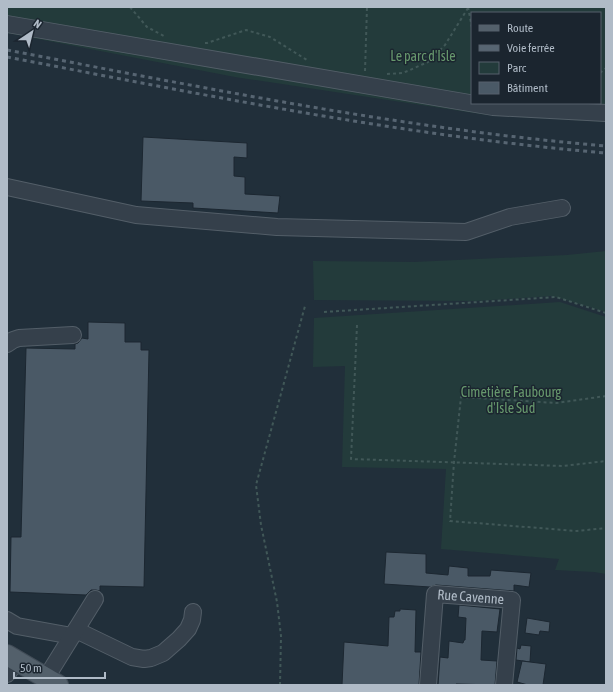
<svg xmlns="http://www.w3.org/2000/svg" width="613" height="692" font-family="'Asap Condensed',sans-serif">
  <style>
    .green { fill: #233b3b; fill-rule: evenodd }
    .building { fill: #4a5966; stroke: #1c2731 }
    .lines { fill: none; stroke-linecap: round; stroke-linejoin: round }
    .minor-casing { stroke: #535e68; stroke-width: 18 }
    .major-casing { stroke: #414c57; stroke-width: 22 }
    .path { stroke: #415858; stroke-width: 2; stroke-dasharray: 3 3; stroke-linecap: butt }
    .minor { stroke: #35404b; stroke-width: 16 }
    .major { stroke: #53606b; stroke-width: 20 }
    .rail { stroke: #576572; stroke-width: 3; stroke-dasharray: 4 4; stroke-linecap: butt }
    .labels { text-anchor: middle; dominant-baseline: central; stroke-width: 3; stroke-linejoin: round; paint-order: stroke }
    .park-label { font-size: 14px; fill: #67986d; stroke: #1b252f }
    .street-label { font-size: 14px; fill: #b0bbc7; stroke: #1b252f }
  </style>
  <rect width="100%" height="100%" fill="#212f3a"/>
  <!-- green -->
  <g class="green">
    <path d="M7,7H606V122L487,115L235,77L7,33ZM472,13H600V103H472Z"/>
    <polygon points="606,251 606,312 552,296 476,301 314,300 313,261 414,262 567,255"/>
    <polygon points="560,302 606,317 606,574 594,572 555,570 559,559 441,549 446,469 342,467 345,366 313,367 314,318"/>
  </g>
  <!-- building -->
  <g class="building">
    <polygon points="143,137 247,143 247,158 234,157 234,176 245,177 245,194 280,196 278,213 193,208 193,203 141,201"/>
    <polygon points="88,322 125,323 125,342 141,342 141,350 149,350 144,587 100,586 100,591 96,590 91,590 86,595 10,592 11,537 21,537 26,348 75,349 75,344 78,343 82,338 88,339"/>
    <polygon points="386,552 426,554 426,573 448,575 449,566 468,568 468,576 490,576 491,570 531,573 529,587 514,585 514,591 436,585 430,587 384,584"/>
    <polygon points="459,605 500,609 497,632 482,631 481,660 497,661 495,685 456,684 456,685 438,685 440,657 448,658 449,641 463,643 464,640 465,640 466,618 458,617"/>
    <polygon points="400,609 416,610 415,652 421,652 419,685 342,685 344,642 388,646 389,617 394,617 395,611 400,611"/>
    <polygon points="527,618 550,622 549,632 540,631 539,635 525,633"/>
    <polygon points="521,645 531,646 530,662 516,660 517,648 520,649"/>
    <polygon points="522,661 546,664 543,685 528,685 517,682"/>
  </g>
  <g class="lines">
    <!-- minor casing -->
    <g class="minor-casing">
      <g id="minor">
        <polyline points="7,24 493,107 606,113"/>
        <polyline points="7,187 136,215 277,227 466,232 510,217 562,208"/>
        <polyline points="7,344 13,340 19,338 73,335"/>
        <polyline points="7,620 17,626 72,636"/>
        <polyline points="76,630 132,657 144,659 151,658 163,653 179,639 188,629 192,620 193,612"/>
        <polyline points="7,674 17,661"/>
        <polyline points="46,678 95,599"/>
        <path id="s1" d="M428,685L435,594L512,600L504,685"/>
      </g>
    </g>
    <!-- major casing -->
    <g class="major-casing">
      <polyline id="major" points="7,655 58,685"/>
    </g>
    <!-- path -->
    <g class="path">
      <polyline points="130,7 147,27 164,36"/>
      <polyline points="468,7 472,28"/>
      <polyline points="205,43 207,43 246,30 270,37 307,60"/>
      <polyline points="365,71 367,7"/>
      <polyline points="600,73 606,68"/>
      <polyline points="387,74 403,73 428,62 445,45 468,8"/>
      <polyline points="324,312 556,297 606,313"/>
      <polyline points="357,325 351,459 563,466 606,461"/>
      <polyline points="606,396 556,403 461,397 454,462 450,521 577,531 606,528"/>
      <polyline points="280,685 281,636 277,602 261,525 256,485 305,306"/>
    </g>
    <!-- minor -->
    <use href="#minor" class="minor"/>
    <!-- major -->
    <use href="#major" class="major"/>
    <!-- rail -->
    <g class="rail">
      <path d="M7,50C206,88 404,129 606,146"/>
      <path d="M7,57C205,95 404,136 606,153"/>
    </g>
  </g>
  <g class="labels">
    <!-- park labels -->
    <g class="park-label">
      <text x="423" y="56">Le parc d'Isle</text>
      <text x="511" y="392">Cimetière Faubourg<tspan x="511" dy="16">d'Isle Sud</tspan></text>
    </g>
    <!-- street labels -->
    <g class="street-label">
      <text stroke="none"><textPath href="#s1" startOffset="127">Rue Cavenne</textPath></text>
    </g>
  </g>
  <!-- border -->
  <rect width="613" height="692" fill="none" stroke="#b0bbc7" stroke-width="16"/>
  <!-- legend -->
  <rect x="471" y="12" width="130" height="92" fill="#1b252f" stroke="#57616c"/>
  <rect x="479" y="25" width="20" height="6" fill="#53606b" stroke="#57616c"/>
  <text x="507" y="32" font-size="12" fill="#b0bbc7">Route</text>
  <rect x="479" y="45" width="20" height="6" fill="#576572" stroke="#57616c"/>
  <text x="507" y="52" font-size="12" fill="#b0bbc7">Voie ferrée</text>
  <rect x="479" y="62" width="20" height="12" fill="#233b3b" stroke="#57616c"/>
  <text x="507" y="72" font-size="12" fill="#b0bbc7">Parc</text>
  <rect x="479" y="82" width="20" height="12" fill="#4a5966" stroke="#57616c"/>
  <text x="507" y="92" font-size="12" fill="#b0bbc7">Bâtiment</text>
  <!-- north arrow -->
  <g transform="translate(32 32) rotate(35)" stroke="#1b252f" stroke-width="3" paint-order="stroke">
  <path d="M0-3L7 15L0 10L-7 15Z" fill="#b0bbc7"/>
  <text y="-6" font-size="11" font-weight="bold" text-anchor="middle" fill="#b0bbc7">N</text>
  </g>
  <!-- scale -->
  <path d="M14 672v6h91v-6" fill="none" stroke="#b0bbc7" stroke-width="2"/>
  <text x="20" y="672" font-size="12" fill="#b0bbc7" stroke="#1b252f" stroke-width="3" paint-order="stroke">50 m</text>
</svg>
